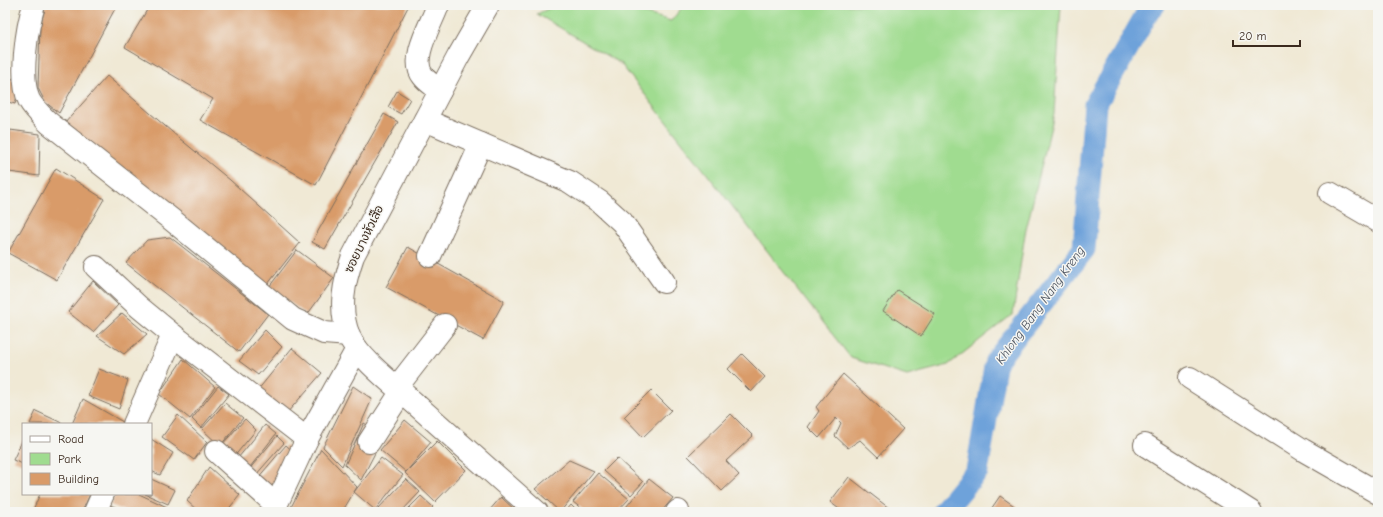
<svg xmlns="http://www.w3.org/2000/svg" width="1383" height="517" font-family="'Comic Neue','Playpen Sans Thai',sans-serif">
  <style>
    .green { fill: #a0dc90; stroke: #6e8357 }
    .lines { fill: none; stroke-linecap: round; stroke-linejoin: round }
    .canal { stroke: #6ea2da; stroke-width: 23 }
    .building { fill: #d99b69 }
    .minor-casing { stroke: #7a6d5e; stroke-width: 24 }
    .minor { stroke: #fff; stroke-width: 22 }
    .labels { text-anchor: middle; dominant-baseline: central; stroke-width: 3; stroke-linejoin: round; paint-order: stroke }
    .street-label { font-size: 12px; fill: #3b2a1e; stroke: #f6f6f2 }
    .water-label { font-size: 13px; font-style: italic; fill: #4d5460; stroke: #f6f6f2 }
  </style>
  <rect width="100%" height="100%" fill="#f6f6f2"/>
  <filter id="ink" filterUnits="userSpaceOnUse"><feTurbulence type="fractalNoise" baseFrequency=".025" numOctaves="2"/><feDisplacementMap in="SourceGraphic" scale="8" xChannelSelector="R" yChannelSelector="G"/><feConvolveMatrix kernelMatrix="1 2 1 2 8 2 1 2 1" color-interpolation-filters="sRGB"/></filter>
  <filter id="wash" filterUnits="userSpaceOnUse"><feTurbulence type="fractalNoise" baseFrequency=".012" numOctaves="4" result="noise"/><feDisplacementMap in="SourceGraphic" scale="16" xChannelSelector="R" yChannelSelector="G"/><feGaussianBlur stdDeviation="0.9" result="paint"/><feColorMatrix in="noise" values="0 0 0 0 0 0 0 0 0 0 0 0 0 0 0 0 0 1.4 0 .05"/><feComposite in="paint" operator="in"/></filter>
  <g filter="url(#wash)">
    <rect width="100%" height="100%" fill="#f0e9d5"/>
    <!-- green -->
    <polygon class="green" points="556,5 617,5 671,21 684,5 1061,5 1054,114 1025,234 1013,314 948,365 907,376 851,358 621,64 537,14"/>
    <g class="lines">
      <!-- canal -->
      <polyline class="canal" points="943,512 977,471 996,361 1084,249 1095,105 1149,10 1154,5"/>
    </g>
    <g id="blocks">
      <!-- building -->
      <g class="building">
        <polygon points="46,5 117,5 59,113 45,102 38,88 40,27"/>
        <polygon points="150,5 409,5 316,185 200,120 213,99 125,47"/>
        <polygon points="107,76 179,138 230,180 300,243 264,289 64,124"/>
        <polygon points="5,77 21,81 15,104 5,101"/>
        <polygon points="397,91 410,99 401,114 388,107"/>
        <polygon points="384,114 398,122 325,249 312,242"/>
        <polygon points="10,130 40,134 39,176 9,172"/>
        <polygon points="56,168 104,199 57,280 8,253"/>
        <polygon points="170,237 268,314 239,352 126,263 147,240"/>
        <polygon points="408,247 504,301 483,340 386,287"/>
        <polygon points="297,250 334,278 307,315 269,287"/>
        <polygon points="93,281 118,305 93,332 68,312"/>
        <polygon points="897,290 935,314 921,336 883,311"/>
        <polygon points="122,313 147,334 124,354 97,336"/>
        <polygon points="265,330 282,347 258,375 239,361"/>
        <polygon points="292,348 322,373 286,414 257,391"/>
        <polygon points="742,354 765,377 751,392 728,369"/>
        <polygon points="183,359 215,387 190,419 159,394"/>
        <polygon points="99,369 128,380 119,409 88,396"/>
        <polygon points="843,374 903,429 878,457 860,440 848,448 835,436 841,423 836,418 819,438 808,427 819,411 816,407"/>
        <polygon points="218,386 229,394 201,428 192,419"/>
        <polygon points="353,386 372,399 342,466 323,447"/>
        <polygon points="651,390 671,410 643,437 624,417"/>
        <polygon points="83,399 123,422 123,424 72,424"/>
        <polygon points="225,403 243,418 220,446 202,429"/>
        <polygon points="36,411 64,424 30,424"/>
        <polygon points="731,414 753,436 726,461 739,475 722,491 688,456"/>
        <polygon points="178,415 207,442 194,460 162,437"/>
        <polygon points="245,419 256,430 233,458 220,447"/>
        <polygon points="405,420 431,442 406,472 380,450"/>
        <polygon points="364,423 372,428 364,444 376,451 361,480 345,465"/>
        <polygon points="265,425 276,434 250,467 238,458"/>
        <polygon points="277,436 284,443 254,477 247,472"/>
        <polygon points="23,439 23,464 13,460"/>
        <polygon points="151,439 173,453 160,475 151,471"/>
        <polygon points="437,441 466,470 435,502 405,473"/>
        <polygon points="286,445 297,455 270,488 257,479"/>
        <polygon points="321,449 357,487 342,512 290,512 289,511"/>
        <polygon points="381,458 403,475 375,510 354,492"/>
        <polygon points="617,458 643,482 631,495 604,471"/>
        <polygon points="569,460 594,471 560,512 535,489"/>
        <polygon points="209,467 240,495 226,512 199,512 187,501"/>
        <polygon points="598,473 629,499 617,512 586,512 573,502"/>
        <polygon points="849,477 894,512 843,512 830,502"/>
        <polygon points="151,479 175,490 168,504 145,494 151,494"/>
        <polygon points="406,479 420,492 401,512 381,512 378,509"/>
        <polygon points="649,479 673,498 661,512 622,512"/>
        <polygon points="40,494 90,494 82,512 32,512"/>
        <polygon points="116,494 139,494 167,507 164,512 128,512 110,505"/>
        <polygon points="421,496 433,507 428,512 405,512"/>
        <polygon points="1000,496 1023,512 989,512"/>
        <polygon points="501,497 517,512 488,512"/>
        <polygon points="571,505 578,512 565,512"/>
      </g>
    </g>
  </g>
  <g filter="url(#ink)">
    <use href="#blocks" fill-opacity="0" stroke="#7a6d5e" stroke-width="1"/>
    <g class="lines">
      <!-- minor casing -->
      <g class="minor-casing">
        <g id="minor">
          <path d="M34,5C27,27 19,78 29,100C34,109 42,116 49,123L172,220L293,319L324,333L349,335"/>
          <path d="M438,5C432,23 409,59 423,76C427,82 435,86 440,91"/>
          <path d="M488,5L458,57L353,256C344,282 338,309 349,336C358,357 394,385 412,401C454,438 495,475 537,512"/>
          <polyline points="425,120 570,182 600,202 622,222 664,282"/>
          <polyline points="1330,193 1378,221"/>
          <polyline points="430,256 481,144"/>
          <polyline points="96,267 139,307 173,335 134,424"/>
          <polyline points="173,335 307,439"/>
          <polyline points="1190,378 1303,450 1378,493"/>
          <polyline points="397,387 445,325"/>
          <polyline points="369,442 402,391"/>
          <polyline points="1145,445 1251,512"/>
          <polyline points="216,451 276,505"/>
          <polyline points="95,512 103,494"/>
          <polyline points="273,512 307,439 357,349"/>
          <polyline points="677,512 678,511"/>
        </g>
      </g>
      <!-- minor -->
      <use href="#minor" class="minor"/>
    </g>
  </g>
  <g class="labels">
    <!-- street labels -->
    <g class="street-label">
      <text transform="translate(364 239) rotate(-64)">ซอยบางหัวเสือ</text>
    </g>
    <!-- water labels -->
    <g class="water-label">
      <text transform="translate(1040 305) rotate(-54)">Khlong Bang Nang Kreng</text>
    </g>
  </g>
  <!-- margin -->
  <rect width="1383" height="517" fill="none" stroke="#f6f6f2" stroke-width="20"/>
  <!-- legend -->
  <rect x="22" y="423" width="130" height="72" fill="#f6f6f2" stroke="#aba49d"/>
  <rect x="30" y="436" width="20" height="6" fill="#ffffff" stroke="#aba49d"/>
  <text x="58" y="443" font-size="12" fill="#3b2a1e">Road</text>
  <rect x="30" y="453" width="20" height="12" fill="#a0dc90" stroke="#aba49d"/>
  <text x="58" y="463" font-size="12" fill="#3b2a1e">Park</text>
  <rect x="30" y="473" width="20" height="12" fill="#d99b69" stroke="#aba49d"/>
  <text x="58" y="483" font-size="12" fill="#3b2a1e">Building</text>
  <!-- scale -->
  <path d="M1233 40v6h67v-6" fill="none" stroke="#3b2a1e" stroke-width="2"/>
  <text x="1239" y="40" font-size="12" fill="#3b2a1e" stroke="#f6f6f2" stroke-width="3" paint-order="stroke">20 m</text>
</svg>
